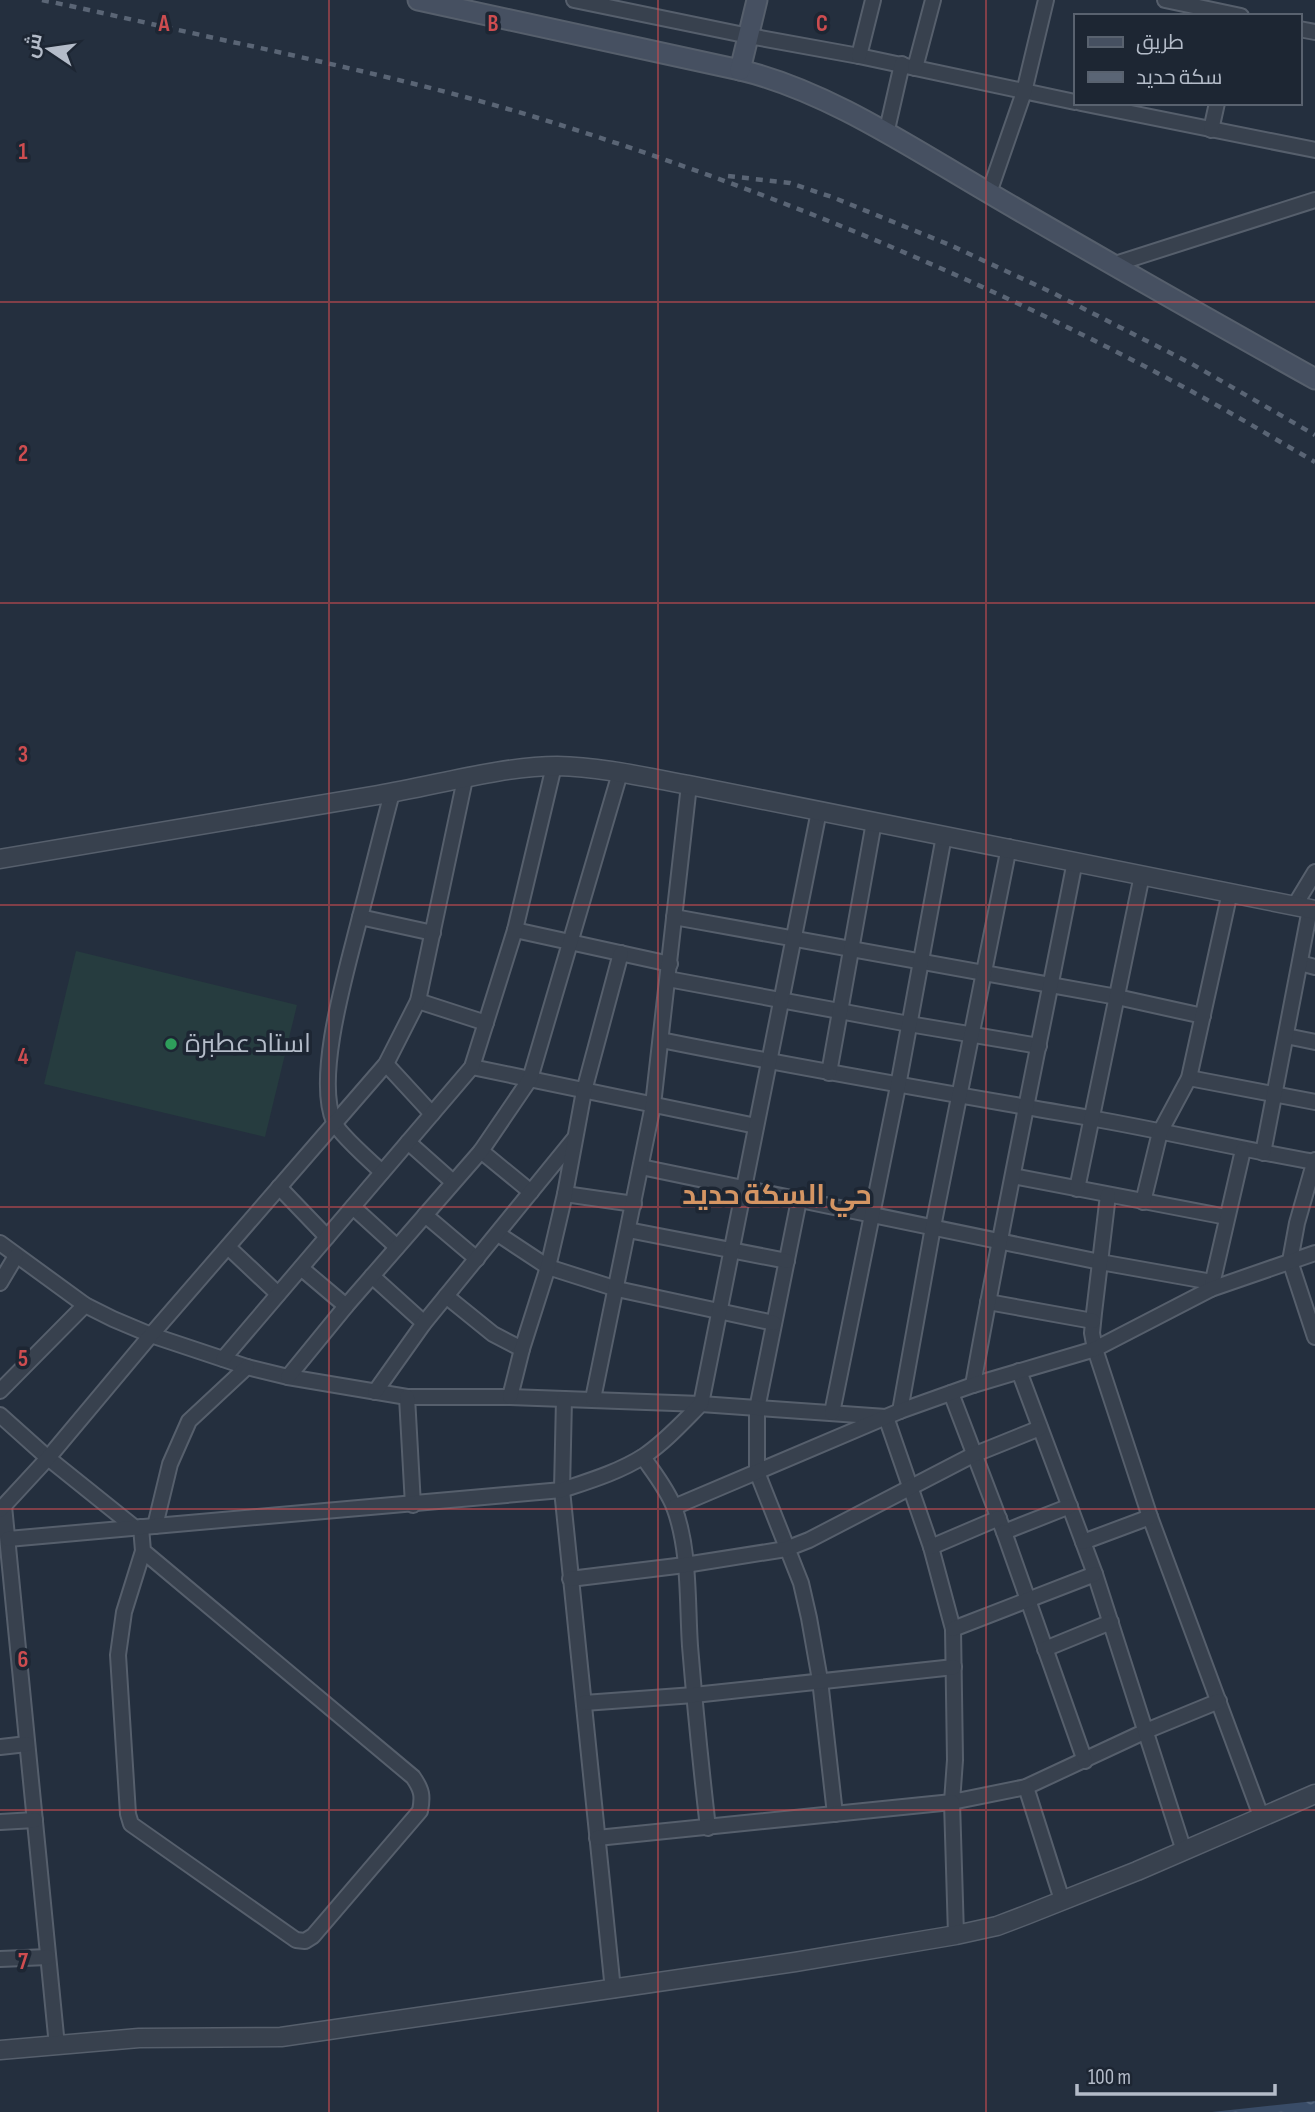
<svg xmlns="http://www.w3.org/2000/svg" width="1315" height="2112" font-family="'Sofia Sans Condensed',Cairo,sans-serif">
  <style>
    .grass { fill: #263c3f }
    .water { fill: url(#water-ripples) }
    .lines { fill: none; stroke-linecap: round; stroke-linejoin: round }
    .minor-casing { stroke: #565f6c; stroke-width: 18 }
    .tertiary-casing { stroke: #565f6c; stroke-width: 21 }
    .secondary-casing { stroke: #565f6c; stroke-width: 23 }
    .minor { stroke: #38414e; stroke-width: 14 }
    .tertiary { stroke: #38414e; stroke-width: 18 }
    .secondary { stroke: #465061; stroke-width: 19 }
    .rail { stroke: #5a6575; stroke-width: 4.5; stroke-dasharray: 7 7; stroke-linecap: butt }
    .grid { fill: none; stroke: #ce4d50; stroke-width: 2; stroke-opacity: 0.55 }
    .leisure-dot { fill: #2e9e5b; stroke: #1d2633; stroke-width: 2.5 }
    .labels { text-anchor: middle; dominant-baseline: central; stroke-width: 7; stroke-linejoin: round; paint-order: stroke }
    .poi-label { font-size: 26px; fill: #b4bcc9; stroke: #1d2633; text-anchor: start }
    .neighbourhood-label { font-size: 28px; font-weight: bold; fill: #d59563; stroke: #1d2633 }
    .grid-label { font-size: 23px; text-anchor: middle; font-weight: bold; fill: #ce4d50; stroke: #1d2633; stroke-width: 7; stroke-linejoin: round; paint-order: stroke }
  </style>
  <defs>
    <pattern id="water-ripples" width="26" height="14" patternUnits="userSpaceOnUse" patternTransform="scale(1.75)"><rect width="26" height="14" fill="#394c67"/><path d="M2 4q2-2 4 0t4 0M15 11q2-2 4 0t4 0" fill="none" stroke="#53647b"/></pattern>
  </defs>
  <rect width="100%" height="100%" fill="#242f3e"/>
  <!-- grass -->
  <polygon class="grass" points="76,951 297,1005 265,1137 44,1084"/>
  <!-- water -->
  <polygon class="water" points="1315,2101 1315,2112 1212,2112"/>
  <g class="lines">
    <!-- minor casing -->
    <g class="minor-casing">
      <g id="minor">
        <polyline points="574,0 749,36 859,56 1075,102"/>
        <polyline points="1165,0 1241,16"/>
        <polyline points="1299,29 1315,32"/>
        <polyline points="859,56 873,0"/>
        <polyline points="915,68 933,0"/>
        <polyline points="1081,103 1315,150"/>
        <polyline points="1211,130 1217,103"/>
        <polyline points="886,134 902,64"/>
        <polyline points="989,193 1024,92 1046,0"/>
        <polyline points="1112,265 1315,200"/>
        <polyline points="1295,905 1315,872"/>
        <polyline points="360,917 433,933"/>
        <polyline points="674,917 1117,997 1203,1016"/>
        <polyline points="515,930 670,964"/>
        <polyline points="1300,963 1315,967"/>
        <polyline points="668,979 909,1024 1039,1046"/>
        <polyline points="418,1001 486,1023"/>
        <polyline points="1286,1036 1315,1042"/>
        <path d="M661,1040C804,1069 947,1093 1090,1118C1165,1131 1239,1149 1315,1162"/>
        <polyline points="386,1064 432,1114"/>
        <polyline points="472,1067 756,1126"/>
        <polyline points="829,1073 874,822"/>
        <polyline points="1189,1078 1315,1102"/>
        <polyline points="408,1142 453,1182"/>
        <polyline points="481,1151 531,1192"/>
        <polyline points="1263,1153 1310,909"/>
        <polyline points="1315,1160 1297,1223 1290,1261 1315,1337"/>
        <polyline points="641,1167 1100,1262 1212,1282"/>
        <path d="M382,1172C372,1163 338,1132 334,1122C314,1076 348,966 360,917C371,876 381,834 392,793"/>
        <polyline points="1013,1176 1227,1217"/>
        <polyline points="279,1187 327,1237"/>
        <polyline points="1077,1189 1142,875"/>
        <polyline points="565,1194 634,1204"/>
        <polyline points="1108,1195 1094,1313 1092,1333 1095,1349 1150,1517 1261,1816"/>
        <polyline points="799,1200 757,1409 757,1472 801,1583 809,1618 820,1680 835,1814"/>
        <polyline points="1143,1202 1160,1132 1189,1078 1230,892"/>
        <polyline points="353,1207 397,1247"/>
        <polyline points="425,1215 477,1259"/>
        <polyline points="628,1230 787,1261"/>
        <polyline points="498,1234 548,1267 617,1289 774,1323"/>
        <polyline points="0,1243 85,1305 113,1319 151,1335 247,1367 288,1377 407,1397 510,1397 701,1404 886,1417 931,1547 953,1629 955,1760 952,1802 1026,1787 1146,1731 1219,1701"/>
        <polyline points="228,1247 278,1294"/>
        <polyline points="301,1268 346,1306"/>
        <polyline points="372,1276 424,1323"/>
        <polyline points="0,1283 16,1256"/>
        <polyline points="1211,1289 1243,1150"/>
        <polyline points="446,1296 493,1334 522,1349"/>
        <polyline points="988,1302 1093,1321"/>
        <polyline points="223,1359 472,1067 515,930 554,766"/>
        <polyline points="1019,1371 1095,1574 1184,1851"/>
        <polyline points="288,1377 346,1306 481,1151 530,1079 620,773"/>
        <path d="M973,1385C1004,1210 1041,1036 1075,861"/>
        <polyline points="0,1391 85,1305"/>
        <polyline points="375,1392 424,1323 574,1139"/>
        <polyline points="951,1393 1004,1532 1070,1506"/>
        <polyline points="407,1397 413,1505"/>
        <polyline points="510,1397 522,1349 548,1267 565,1194 584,1091 621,953"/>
        <polyline points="564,1399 562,1490 613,1990"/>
        <polyline points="593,1399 653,1105 689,785"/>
        <polyline points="900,1411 933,1227 1009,847"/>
        <polyline points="832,1413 898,1086 944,836"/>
        <polyline points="0,1415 48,1458 134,1527"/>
        <path d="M643,1457C654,1473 667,1489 674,1507C690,1550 687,1601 690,1646C695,1707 701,1767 708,1828"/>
        <polyline points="4,1506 57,2046"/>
        <polyline points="674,1507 900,1411 973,1385 1095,1349 1211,1289 1315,1253"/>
        <polyline points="0,1510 48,1458 151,1335 386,1064 418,1001 465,779"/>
        <polyline points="155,1526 170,1464 189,1421 247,1367"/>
        <path d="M141,1527L143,1551L124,1612L118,1655L128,1814L131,1824L296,1940L305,1941L313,1936L420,1811C423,1796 422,1790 413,1777L143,1551"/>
        <polyline points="1004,1532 1085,1761"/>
        <path d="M8,1539L562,1490C589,1481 619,1472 644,1456C665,1442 683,1422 701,1404L819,811"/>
        <polyline points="1083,1542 1150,1517"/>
        <polyline points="931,1547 999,1518"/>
        <polyline points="570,1579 685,1565 786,1549 809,1540 973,1455 1040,1428"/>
        <polyline points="953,1629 1095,1574"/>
        <polyline points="1045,1649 1111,1622"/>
        <polyline points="584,1703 694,1695 954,1667"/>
        <polyline points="0,1747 27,1744"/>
        <polyline points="1026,1787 1062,1900"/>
        <polyline points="0,1822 35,1820"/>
        <polyline points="597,1838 952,1802 956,1935"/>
        <polyline points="0,1959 48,1957"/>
      </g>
    </g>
    <!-- tertiary casing -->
    <g class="tertiary-casing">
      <g id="tertiary">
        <path d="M0,859C126,838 252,816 378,795C434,786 501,766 557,766C601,767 645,777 689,785L1315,910"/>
        <polyline points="0,2050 139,2038 281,2037 795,1962 956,1935 997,1926 1026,1915 1137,1871 1315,1794"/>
      </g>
    </g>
    <!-- secondary casing -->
    <g class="secondary-casing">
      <g id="secondary">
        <path d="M418,0L740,70C829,91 916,151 996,197C1102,259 1208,319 1315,379"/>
        <polyline points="740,70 757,0"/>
      </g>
    </g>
    <!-- minor -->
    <use href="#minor" class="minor"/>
    <!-- tertiary -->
    <use href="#tertiary" class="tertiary"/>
    <!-- secondary -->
    <use href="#secondary" class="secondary"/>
    <!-- rail -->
    <g class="rail">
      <path d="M42,0C114,15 185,32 256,47C349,68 443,89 535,117C765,188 990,281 1202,397C1240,418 1277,440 1315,462"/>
      <polyline points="728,176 790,183 832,197 950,245 1051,292 1192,364 1315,435"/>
    </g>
  </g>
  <!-- grid -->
  <path class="grid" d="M329,0V2112M658,0V2112M986,0V2112M0,302H1315M0,603H1315M0,905H1315M0,1207H1315M0,1509H1315M0,1810H1315"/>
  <!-- markers -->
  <circle class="leisure-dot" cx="171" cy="1044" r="7"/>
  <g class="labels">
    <!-- poi labels -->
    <g class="poi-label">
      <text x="185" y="1044">استاد عطبرة</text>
    </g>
    <!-- neighbourhood labels -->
    <g class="neighbourhood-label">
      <text x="777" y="1195">حي السكة حديد</text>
    </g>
  </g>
  <g class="grid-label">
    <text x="164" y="31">A</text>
    <text x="493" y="31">B</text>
    <text x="822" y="31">C</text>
    <text x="23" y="159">1</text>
    <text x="23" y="461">2</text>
    <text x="23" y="762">3</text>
    <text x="23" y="1064">4</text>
    <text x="23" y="1366">5</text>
    <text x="23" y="1667">6</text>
    <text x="23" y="1969">7</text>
  </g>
  <!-- legend -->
  <rect x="1074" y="14" width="228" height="91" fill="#1d2633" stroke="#59626f" stroke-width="2"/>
  <rect x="1088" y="37" width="35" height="10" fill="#465061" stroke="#59626f" stroke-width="2"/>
  <text x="1136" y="49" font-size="21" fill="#b4bcc9">طريق</text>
  <rect x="1088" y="72" width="35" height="10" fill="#5a6575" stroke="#59626f" stroke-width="2"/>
  <text x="1136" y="84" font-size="21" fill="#b4bcc9">سكة حديد</text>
  <!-- north arrow -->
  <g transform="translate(49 49) rotate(283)" stroke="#1d2633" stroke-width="5" paint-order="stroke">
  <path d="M0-5L12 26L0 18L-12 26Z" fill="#b4bcc9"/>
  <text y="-10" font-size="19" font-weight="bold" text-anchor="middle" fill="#b4bcc9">ش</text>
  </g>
  <!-- scale -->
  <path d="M1077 2084v10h198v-10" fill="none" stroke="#b4bcc9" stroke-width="3.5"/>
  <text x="1088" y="2084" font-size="21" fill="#b4bcc9" stroke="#1d2633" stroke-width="5" paint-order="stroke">100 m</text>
</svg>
